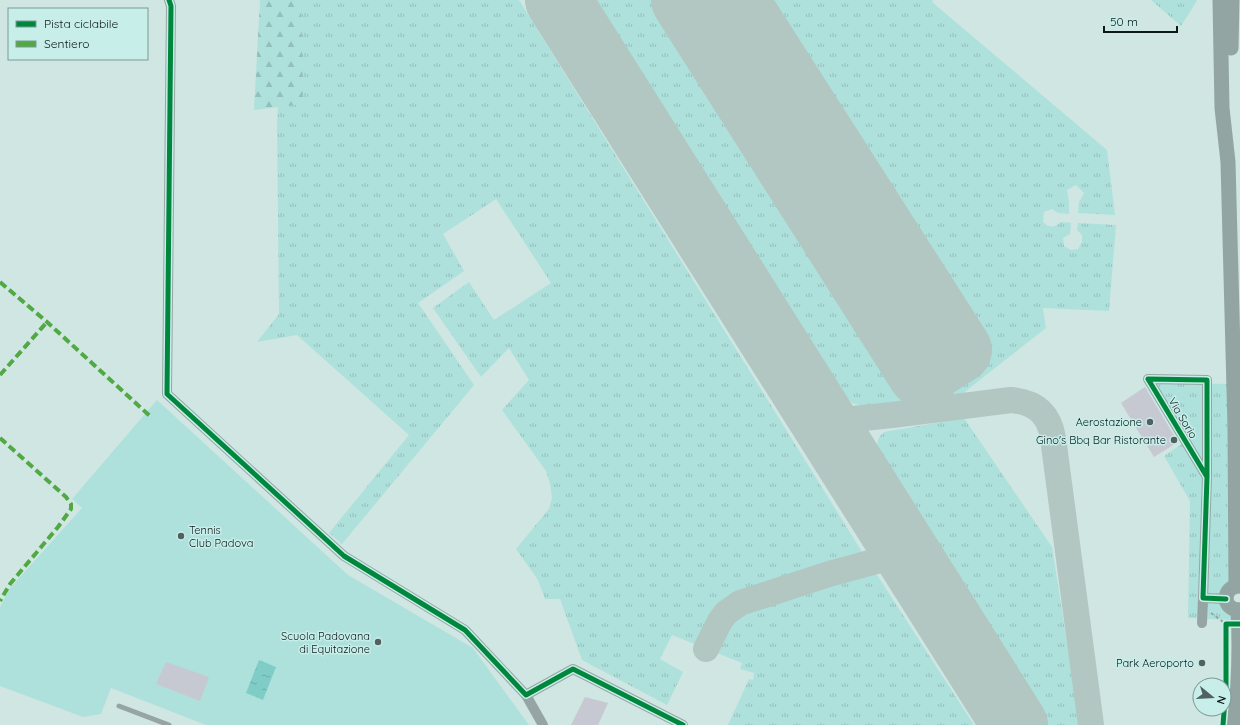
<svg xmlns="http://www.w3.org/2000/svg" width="1240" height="725" font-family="Quicksand,sans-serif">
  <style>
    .grass { fill: url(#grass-tufts) }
    .forest { fill: url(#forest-firs) }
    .park { fill: #aee1dc }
    .water { fill: url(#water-ripples) }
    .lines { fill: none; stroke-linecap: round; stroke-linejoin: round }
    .taxiway { stroke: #b2c6c2; stroke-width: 26 }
    .runway { stroke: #b2c6c2; stroke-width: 66 }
    .building { fill: #c6c8d2 }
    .path { stroke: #96a5a4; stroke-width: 2; stroke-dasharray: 3 3; stroke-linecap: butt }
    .service { stroke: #96a5a4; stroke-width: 5 }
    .minor { stroke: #96a5a4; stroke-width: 10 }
    .secondary { stroke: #92a5a2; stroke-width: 15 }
    .quiet { stroke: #50a942; stroke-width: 4; stroke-dasharray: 8 4; stroke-linecap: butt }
    .cycleway-casing { stroke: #c8eeea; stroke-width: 8 }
    .cycleway { stroke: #00873e; stroke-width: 5 }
    .poi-dot { fill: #50615f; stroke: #c8eeea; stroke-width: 1.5 }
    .labels { text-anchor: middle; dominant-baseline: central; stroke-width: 3; stroke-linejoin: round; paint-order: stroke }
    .street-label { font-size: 11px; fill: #0b1918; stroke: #c8eeea }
    .poi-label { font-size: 11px; fill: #0b1918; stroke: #c8eeea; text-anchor: end }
  </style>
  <defs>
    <pattern id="grass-tufts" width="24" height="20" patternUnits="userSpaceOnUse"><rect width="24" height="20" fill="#aee1dc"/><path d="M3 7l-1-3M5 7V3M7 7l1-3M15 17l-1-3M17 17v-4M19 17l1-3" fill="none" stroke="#94c0bc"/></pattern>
    <pattern id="forest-firs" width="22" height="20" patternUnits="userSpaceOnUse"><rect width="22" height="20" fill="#aee1dc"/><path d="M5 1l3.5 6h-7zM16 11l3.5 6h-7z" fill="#94c0bc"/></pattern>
    <pattern id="water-ripples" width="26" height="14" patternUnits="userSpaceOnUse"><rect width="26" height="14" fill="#80cdc7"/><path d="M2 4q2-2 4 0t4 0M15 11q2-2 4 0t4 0" fill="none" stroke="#6dafaa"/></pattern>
  </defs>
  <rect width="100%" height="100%" fill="#d0e6e3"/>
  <!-- grass -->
  <g class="grass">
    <polygon points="283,0 519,0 859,547 974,725 728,725 749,679 753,680 754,673 740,669 742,663 672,635 660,659 683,672 667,705 582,660 560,599 545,599 538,580 516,549 549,509 552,498 550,483 546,471 502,410 529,380 509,348 481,377 433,308 469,282 494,320 551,283 496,199 443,234 464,271 418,303 474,385 342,544 329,533 409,435 297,335 257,342 279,314 277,124"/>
    <path d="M595,0H684L921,374L959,349L735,0H933L932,2L1107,150L1115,215L1078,213L1079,202L1084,193L1076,185L1067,190L1069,202V214L1058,213L1052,209L1044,212L1043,222C1049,228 1054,228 1061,222L1071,223L1070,234L1063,238L1064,246L1071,250L1078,249L1082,242V235L1077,230L1078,223L1116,225L1109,311L1043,308L1046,328L962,394L866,407L852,403L846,396Z"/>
    <polygon points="1151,0 1196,0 1197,1 1181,26"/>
    <polygon points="1156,383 1235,384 1233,576 1231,620 1188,618 1190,501 1164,456 1189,439"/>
    <path d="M964,418L1052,547L1080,725H1048L880,454C876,445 876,439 884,432Z"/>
  </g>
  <!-- forest -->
  <polygon class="forest" points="260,0 286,0 301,1 303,104 254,110"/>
  <!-- park -->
  <polygon class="park" points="157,400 348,575 473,648 529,725 206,725 111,688 101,714 83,717 0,686 0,607 10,588 82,508 72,499"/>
  <!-- water -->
  <polygon class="water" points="259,660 276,667 263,700 246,693"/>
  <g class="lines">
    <!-- taxiway -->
    <g class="taxiway">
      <path d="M824,422L892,415L1011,400C1036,402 1049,414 1053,438L1091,725"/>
      <polyline points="706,649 720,621 726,613 740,603 829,574 906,553"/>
    </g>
    <!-- runway -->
    <g class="runway">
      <polyline points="558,0 1015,725"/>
      <polyline points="684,0 921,374 959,350 735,0"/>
    </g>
  </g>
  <!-- building -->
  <g class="building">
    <polygon points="1145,387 1178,442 1154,457 1121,403"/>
    <polygon points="166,662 209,677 200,701 156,684"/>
    <polygon points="585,697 608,703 598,725 571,725"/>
  </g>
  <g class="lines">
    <!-- path -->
    <polyline class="path" points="1211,613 1226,624"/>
    <!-- service -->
    <polyline class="service" points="119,706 169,725"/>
    <!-- minor -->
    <g class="minor">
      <polyline points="169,0 171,6 167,394 344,556 465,630 526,695 573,669 683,725"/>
      <polyline points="1207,477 1148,379 1207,380 1207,477 1203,598 1226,599"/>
      <polyline points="1202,623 1203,598"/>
      <polyline points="526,695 543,725"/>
    </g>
    <!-- secondary -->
    <g class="secondary">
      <polyline points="1220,0 1222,108 1228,162 1235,426 1236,586"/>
      <polyline points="1231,48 1232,0"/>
      <path d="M1240,586C1222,586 1221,610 1240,610"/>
      <path d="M1234,725C1239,687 1240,648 1238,610"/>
    </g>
    <!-- quiet -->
    <g class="quiet">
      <polyline points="0,282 47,322 151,417"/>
      <polyline points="0,375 47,322"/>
      <polyline points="0,438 66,497 71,504 71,509 58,527 10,584 0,601"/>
    </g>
    <!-- cycleway casing -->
    <g class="cycleway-casing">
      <g id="cycleway">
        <polyline points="169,0 171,6 167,394 344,556 465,630 526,695 573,669 683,725"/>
        <polyline points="1207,477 1148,379 1207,380 1207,477 1203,598 1226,599"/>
        <polyline points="1223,725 1226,687 1226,624 1240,624"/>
      </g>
    </g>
    <!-- cycleway -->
    <use href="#cycleway" class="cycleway"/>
  </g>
  <!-- markers -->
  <g class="poi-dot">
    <circle cx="1150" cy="422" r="4"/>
    <circle cx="1174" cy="440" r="4"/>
    <circle cx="181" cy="536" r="4"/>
    <circle cx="378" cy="642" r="4"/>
    <circle cx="1202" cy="663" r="4"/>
  </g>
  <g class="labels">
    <!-- street labels -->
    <g class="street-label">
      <text transform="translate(1183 418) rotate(59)">Via Sorio</text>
    </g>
    <!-- poi labels -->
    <g class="poi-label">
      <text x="1142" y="422">Aerostazione</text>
      <text x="1166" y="440">Gino's Bbq Bar Ristorante</text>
      <text x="189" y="530" text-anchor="start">Tennis<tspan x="189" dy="13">Club Padova</tspan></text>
      <text x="370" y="636">Scuola Padovana<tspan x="370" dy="13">di Equitazione</tspan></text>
      <text x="1194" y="663">Park Aeroporto</text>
    </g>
  </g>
  <!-- legend -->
  <rect x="8" y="8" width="140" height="52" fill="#c8eeea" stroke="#7c9996"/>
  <rect x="16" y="21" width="20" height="6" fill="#00873e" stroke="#7c9996"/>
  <text x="44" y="28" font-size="12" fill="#0b1918">Pista ciclabile</text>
  <rect x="16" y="41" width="20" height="6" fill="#50a942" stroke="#7c9996"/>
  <text x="44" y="48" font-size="12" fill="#0b1918">Sentiero</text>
  <!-- north arrow -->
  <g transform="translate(1212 697) rotate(108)"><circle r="19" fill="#c8eeea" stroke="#7c9996"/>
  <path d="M0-3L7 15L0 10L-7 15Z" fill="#50615f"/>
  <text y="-6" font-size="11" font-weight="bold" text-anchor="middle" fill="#0b1918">N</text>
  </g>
  <!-- scale -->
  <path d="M1104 26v6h73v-6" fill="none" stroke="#0b1918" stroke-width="2"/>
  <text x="1110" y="26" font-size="12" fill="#0b1918" stroke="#c8eeea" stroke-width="3" paint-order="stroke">50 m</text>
</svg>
